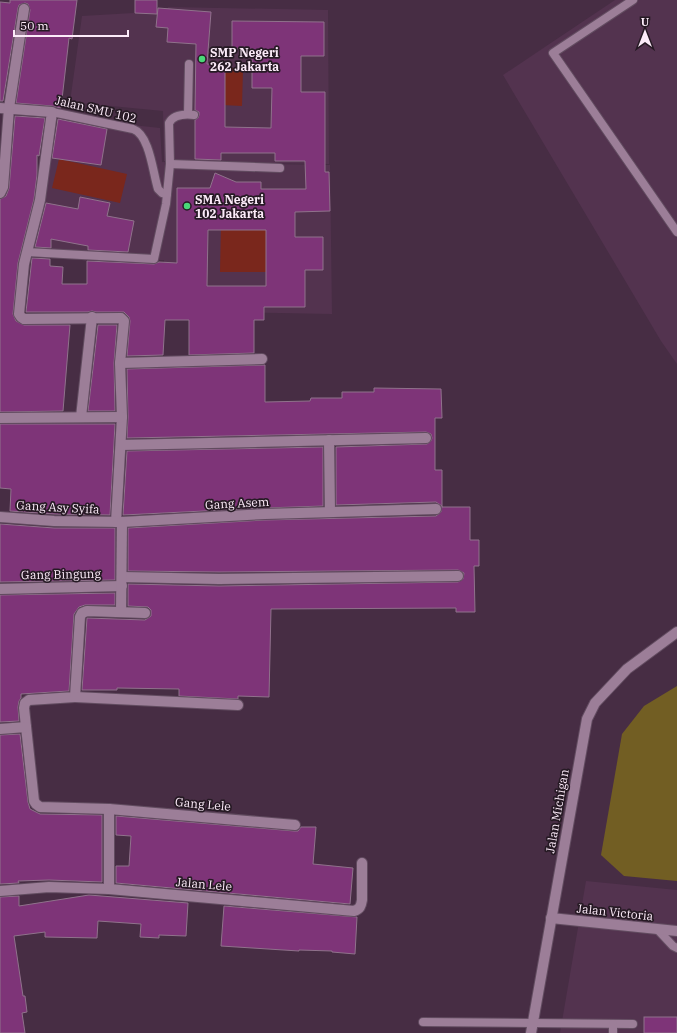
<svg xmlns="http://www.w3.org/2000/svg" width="677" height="1033" font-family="'IBM Plex Serif',serif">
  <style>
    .built { fill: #53334f }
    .green { fill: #7a271c }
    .water { fill: #725e23 }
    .building { fill: #7e3478; stroke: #90728c; fill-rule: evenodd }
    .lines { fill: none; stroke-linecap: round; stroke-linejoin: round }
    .lane-casing { stroke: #624c60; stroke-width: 10 }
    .street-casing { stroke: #624c60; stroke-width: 12 }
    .lane { stroke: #9c7e98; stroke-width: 8 }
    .street { stroke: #9c7e98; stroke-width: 10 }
    .poi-dot { fill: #4ad778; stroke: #261a24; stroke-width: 1.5 }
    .labels { text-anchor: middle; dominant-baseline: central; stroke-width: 3.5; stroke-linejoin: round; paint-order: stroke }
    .poi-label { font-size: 12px; font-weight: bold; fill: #fcebf9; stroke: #261a24; text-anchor: start }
    .street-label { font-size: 12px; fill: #fcebf9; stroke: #261a24 }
  </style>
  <rect width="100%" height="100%" fill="#472d44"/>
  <!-- built -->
  <g class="built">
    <polygon points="615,0 677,0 677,364 661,341 503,75"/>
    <polygon points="168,7 328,10 329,164 164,161 163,111 70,102 82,16 168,11"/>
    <polygon points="58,117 160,128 162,162 330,165 332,314 165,311 164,260 152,260 36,248"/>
    <polygon points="586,881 677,890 677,1033 560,1033"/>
  </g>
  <!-- green -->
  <g class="green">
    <polygon points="222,68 243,68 242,106 222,105"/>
    <polygon points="59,159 127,174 120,203 52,188"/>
    <polygon points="221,225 270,225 270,272 220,272"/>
  </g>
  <!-- water -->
  <polygon class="water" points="677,686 677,881 624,876 601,855 622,734 644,706"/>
  <!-- building -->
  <g class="building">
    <polygon points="10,0 77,0 72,39 69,38 61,108 52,106 16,103 30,10 28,4 25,3 19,5 18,8 3,101 0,101 0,2 10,3"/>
    <polygon points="135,0 157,0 157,14 135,13"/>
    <path d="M158,8L211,12L207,64H225V127L271,128L272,88H252V49H232V21L324,22V56H301V92H325V172H329L330,211L295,212V237H323V270H305V307H264V320H254V353L189,355V320H165L163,355L127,356L130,321L129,317L124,312H96L92,311L88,312H26L32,258L50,259V266L63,267L62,284H87V261L154,264L159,262L177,263V188H210L215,173L236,182H261V189H306L305,161H275V153H221V160L195,159V120L198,118L199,115V112L195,110L196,44L167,42L168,28L156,27ZM208,230H266V286H207Z"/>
    <polygon points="15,116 45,118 39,156 37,155 37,175 34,199 18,263 13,314 16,321 24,325 70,325 63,411 0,412 0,199 6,196 9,188"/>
    <polygon points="58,119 107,129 101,165 52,158"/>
    <polygon points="80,197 110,203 107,216 134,221 128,252 88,250 88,246 51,239 51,248 35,247 46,203 78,209"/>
    <polygon points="98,325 117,325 114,363 115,411 88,411"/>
    <polygon points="265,365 265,402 310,401 311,398 342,398 342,392 374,392 374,388 441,389 442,418 435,418 435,470 442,470 442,507 470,507 470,540 479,540 479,566 474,566 475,612 456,612 456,608 271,609 269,697 238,696 238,699 179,696 179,689 117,688 117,690 82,690 87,618 145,620 151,616 151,610 148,607 128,606 128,584 219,586 458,582 463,579 464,573 458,570 219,572 128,571 128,528 265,520 436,516 441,512 442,506 436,502 336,505 336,447 427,444 431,441 432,438 431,434 426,432 127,438 128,417 127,369"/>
    <polygon points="0,424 115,424 110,515 54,514 10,511 11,489 0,488"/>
    <polygon points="323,447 323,506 265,508 123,515 127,451"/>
    <polygon points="0,524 54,528 115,528 115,580 0,582"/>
    <polygon points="115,593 115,605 85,605 79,607 74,614 69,691 21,694 21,698 19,701 18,707 19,721 0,722 0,595"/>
    <polygon points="20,734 28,802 30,809 40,814 102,815 102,882 49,880 18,881 19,883 0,884 0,735"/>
    <polygon points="116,816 294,831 298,831 301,827 316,827 313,864 353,868 350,904 116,883 116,866 129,866 131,836 116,835"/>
    <polygon points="89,895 188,903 186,936 159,935 159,938 140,937 141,924 98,921 97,938 45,937 45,932 14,936 23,996 25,996 27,1012 22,1013 25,1033 0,1033 0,897 19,896 19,906"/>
    <polygon points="224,906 357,917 355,954 332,952 332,951 299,950 299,951 221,946"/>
    <rect x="644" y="1017" width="33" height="16"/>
  </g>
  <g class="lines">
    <!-- lane casing -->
    <g class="lane-casing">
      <g id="lane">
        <polyline points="633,0 553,53 677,232"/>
        <path d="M52,112L133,129C150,135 153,174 158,189L162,193L167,194"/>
        <polyline points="188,114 189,64"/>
        <polyline points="170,164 280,168"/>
        <path d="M27,252L154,259L166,204L170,164L169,123C174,114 185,114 194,115"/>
        <polyline points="658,930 673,946 677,948"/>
        <polyline points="423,1022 633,1024"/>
        <polyline points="613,1033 613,1024"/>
      </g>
    </g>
    <!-- street casing -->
    <g class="street-casing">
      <g id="street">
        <polyline points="0,108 52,112 40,200 24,264 19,314 21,317 24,319 121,318 124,321 120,363 122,417 116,522"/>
        <polyline points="0,193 3,187 9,108 24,9"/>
        <polyline points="120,363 262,359"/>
        <polyline points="81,417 92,317"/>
        <polyline points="0,418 122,417"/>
        <polyline points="329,440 330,512"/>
        <polyline points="121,445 426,438"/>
        <polyline points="0,517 54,521 122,522 265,514 436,509"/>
        <polyline points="122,577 219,579 458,576"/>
        <polyline points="0,589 122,586"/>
        <polyline points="121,612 122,522"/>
        <polyline points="145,613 87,611 82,613 80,617 75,697 29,700 25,703 24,708 34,801 36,804 40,807 109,809 295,825"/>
        <polyline points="75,697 238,705"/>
        <polyline points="0,729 26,727"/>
        <polyline points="109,889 109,809"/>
        <path d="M0,891L49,887L109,889L354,911C360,909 361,906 362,900V863"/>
        <polyline points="551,918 677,931"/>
        <polyline points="531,1033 587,719 595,703 627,669 677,632"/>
      </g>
    </g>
    <!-- lane -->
    <use href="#lane" class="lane"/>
    <!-- street -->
    <use href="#street" class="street"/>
  </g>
  <!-- markers -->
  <g class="poi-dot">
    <circle cx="202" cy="59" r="4"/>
    <circle cx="187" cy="206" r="4"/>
  </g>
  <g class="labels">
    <!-- poi labels -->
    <g class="poi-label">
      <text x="210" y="52">SMP Negeri<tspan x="210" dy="14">262 Jakarta</tspan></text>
      <text x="195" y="199">SMA Negeri<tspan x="195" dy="14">102 Jakarta</tspan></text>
    </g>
    <!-- street labels -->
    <g class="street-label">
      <text transform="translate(96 109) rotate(13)">Jalan SMU 102</text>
      <text transform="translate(237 503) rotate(-3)">Gang Asem</text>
      <text transform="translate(58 507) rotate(3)">Gang Asy Syifa</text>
      <text transform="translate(61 574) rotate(-1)">Gang Bingung</text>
      <text transform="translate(203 804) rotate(5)">Gang Lele</text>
      <text transform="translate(557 811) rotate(-80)">Jalan Michigan</text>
      <text transform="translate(204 884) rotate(5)">Jalan Lele</text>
      <text transform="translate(615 912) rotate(6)">Jalan Victoria</text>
    </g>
  </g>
  <!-- north arrow -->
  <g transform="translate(645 32)" stroke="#261a24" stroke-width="3" paint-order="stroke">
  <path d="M0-3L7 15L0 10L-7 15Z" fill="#fcebf9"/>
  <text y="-6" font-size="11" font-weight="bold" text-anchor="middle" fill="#fcebf9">U</text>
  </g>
  <!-- scale -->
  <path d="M14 30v6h114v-6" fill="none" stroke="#fcebf9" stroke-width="2"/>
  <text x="20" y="30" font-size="12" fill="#fcebf9" stroke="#261a24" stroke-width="3" paint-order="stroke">50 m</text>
</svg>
